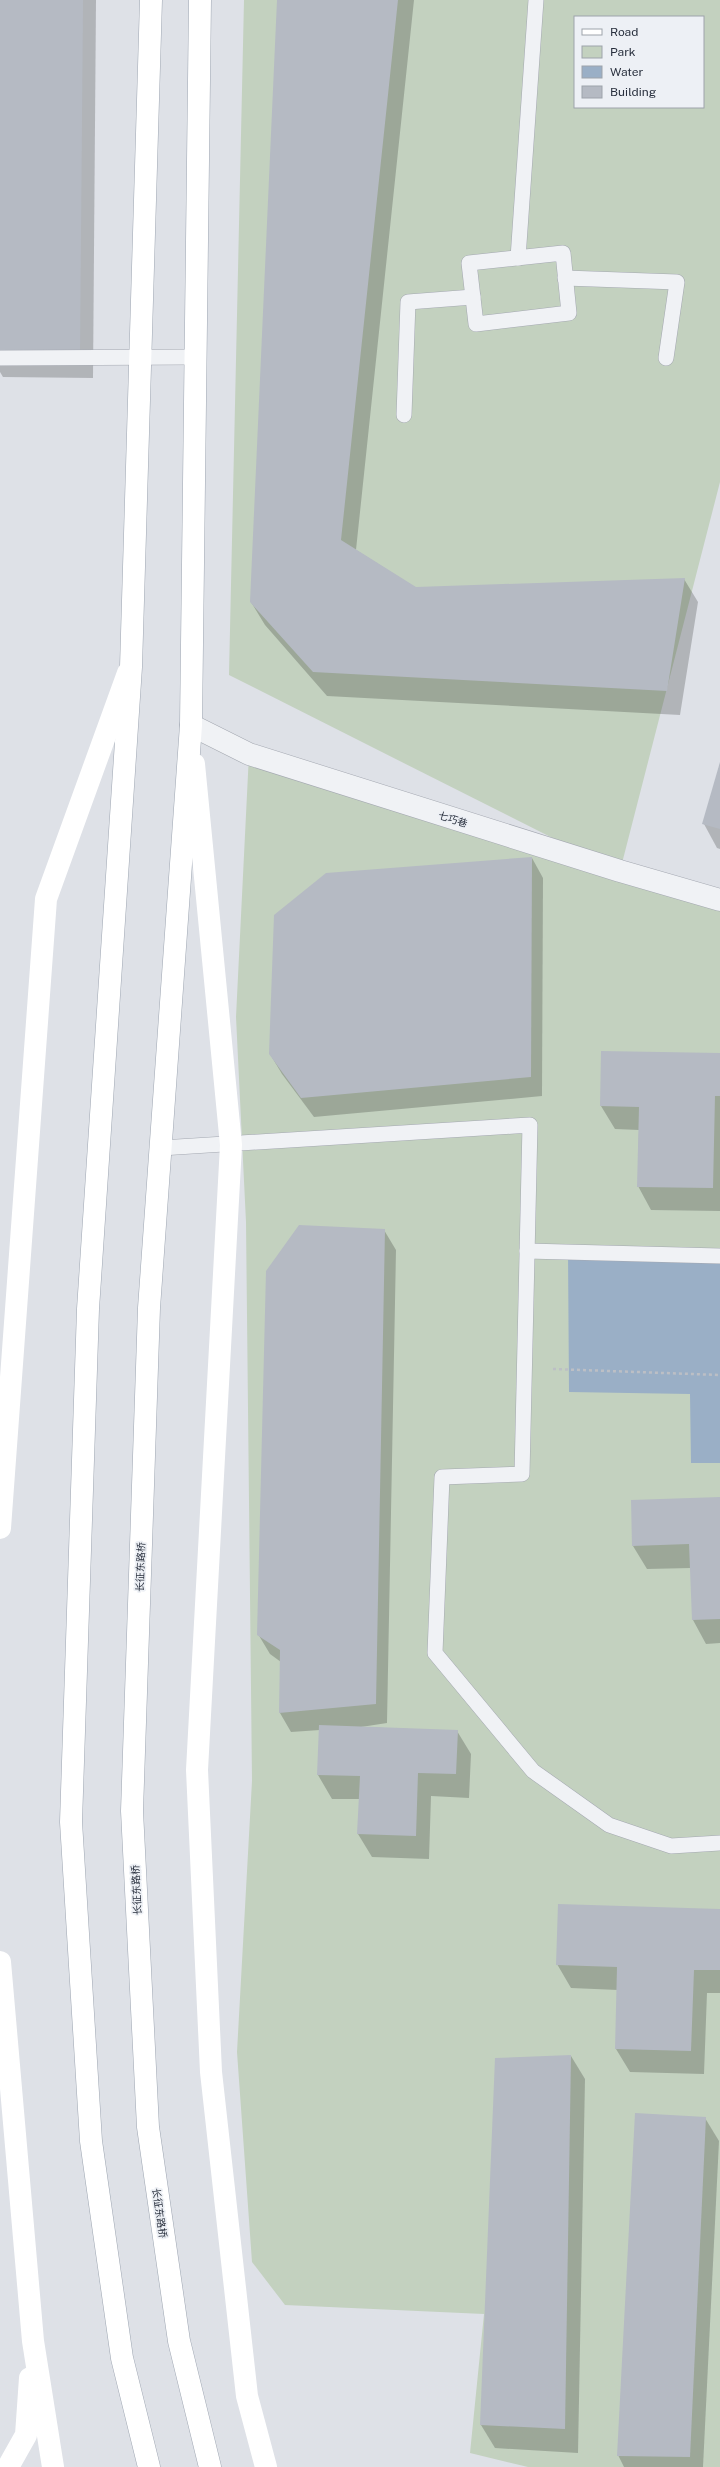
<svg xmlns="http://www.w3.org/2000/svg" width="720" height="2467" font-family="'Public Sans','Noto Sans SC',sans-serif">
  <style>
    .green { fill: #c3d1bf; fill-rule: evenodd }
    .water { fill: #9aafc6 }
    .shadow { fill: #0003 }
    .building { fill: #b5bac3 }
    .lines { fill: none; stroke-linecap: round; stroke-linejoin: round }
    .lane-casing { stroke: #a4a8b1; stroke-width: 16 }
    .street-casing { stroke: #a4a8b1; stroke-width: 23 }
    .primary-casing { stroke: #9ea6b2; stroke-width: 23 }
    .path { stroke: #bcbfc5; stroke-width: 2.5; stroke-dasharray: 3 3; stroke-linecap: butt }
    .lane { stroke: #f0f2f5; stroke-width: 15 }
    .street { stroke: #f0f2f5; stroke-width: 22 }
    .secondary { stroke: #fff; stroke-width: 22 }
    .primary { stroke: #fff; stroke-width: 22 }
    .labels { text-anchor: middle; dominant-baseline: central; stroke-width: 3.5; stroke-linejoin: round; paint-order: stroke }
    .street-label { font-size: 10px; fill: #282f3d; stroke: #edf0f5 }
  </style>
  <rect width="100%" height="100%" fill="#dee1e7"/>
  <!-- green -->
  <path class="green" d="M244,0H720V482L620,871L720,900V2467H528L470,2453L484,2314L285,2305L252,2262L237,2052L252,1781L246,1222L236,1017L249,754L616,870L229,675ZM575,17H703V107H575Z"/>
  <!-- water -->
  <polygon class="water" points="568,1252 720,1256 720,1463 691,1463 690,1394 569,1392"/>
  <!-- shadow -->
  <g class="shadow">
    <polygon points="0,0 96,0 93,378 3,377 0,372"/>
    <polygon points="278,0 414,0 356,550 416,588 684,579 698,602 680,715 327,696 265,625 251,602"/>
    <polygon points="720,764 720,849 717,848 704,824"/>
    <polygon points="532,858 543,878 542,1096 314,1117 282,1074 270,1054"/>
    <polygon points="720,1054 720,1211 651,1210 638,1186 639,1130 615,1129 601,1106"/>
    <polygon points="384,1230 396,1250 387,1723 361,1727 457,1731 471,1754 469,1798 431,1796 429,1859 372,1857 358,1834 360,1799 332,1799 318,1775 320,1730 291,1732 280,1713 281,1662 270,1654 258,1634"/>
    <polygon points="720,1498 720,1643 706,1644 693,1620 691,1568 647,1569 633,1546"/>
    <polygon points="720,1910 720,1993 707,1993 704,2074 630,2072 616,2049 618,1990 571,1988 557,1964"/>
    <polygon points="571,2056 585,2079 578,2453 495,2448 481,2425"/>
    <polygon points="705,2118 719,2141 703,2467 624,2467 618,2455"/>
  </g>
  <!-- building -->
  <g class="building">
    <polygon points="0,0 83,0 80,354 0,354"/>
    <polygon points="277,0 398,0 341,540 416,587 685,578 667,691 313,672 250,602"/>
    <polygon points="720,762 720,829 702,824"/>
    <polygon points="532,857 531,1077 301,1098 269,1054 274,915 326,873"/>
    <polygon points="601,1051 720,1053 720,1096 715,1096 713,1188 637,1187 639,1107 600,1106"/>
    <polygon points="299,1225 385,1229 376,1704 279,1713 280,1650 257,1635 266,1271"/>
    <polygon points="720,1497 720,1619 692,1620 689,1544 632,1546 631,1500"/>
    <polygon points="319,1725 458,1730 456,1774 418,1773 416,1836 357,1834 360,1776 317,1775"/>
    <polygon points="558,1904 720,1909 720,1970 694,1970 691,2051 615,2049 617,1967 556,1965"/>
    <polygon points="571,2055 565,2429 480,2425 495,2058"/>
    <polygon points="635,2113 706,2117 690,2457 617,2456"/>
  </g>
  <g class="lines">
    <!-- lane casing -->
    <g class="lane-casing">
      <g id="lane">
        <polygon points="563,253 569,313 476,324 469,263"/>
        <polyline points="518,258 536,0"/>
        <polyline points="565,278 677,282 666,358"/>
        <polyline points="0,358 195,357"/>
        <polyline points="404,415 408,302 473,297"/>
        <polyline points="161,1148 530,1125 522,1474 442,1477 435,1653 533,1771 609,1825 671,1846 720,1843"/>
        <polyline points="527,1251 720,1256"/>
      </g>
    </g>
    <!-- street casing -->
    <g class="street-casing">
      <polyline id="street" points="191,725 249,754 620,871 720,900"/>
    </g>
    <!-- primary casing -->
    <g class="primary-casing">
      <g id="primary">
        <polyline points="200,0 191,725 149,1308 132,1811 148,2127 179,2341 210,2467"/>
        <polyline points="149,2467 122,2358 91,2141 71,1822 88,1309 131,667 151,0"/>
      </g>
    </g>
    <!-- path -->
    <polyline class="path" points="553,1369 720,1375"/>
    <!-- lane -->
    <use href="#lane" class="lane"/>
    <!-- street -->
    <use href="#street" class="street"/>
    <!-- secondary -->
    <g class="secondary">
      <polyline points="194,764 231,1145 197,1770 211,2072 247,2396 266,2467"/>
      <polyline points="0,1528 46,899 128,673"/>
      <polyline points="0,1962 33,2341 53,2467"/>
      <polyline points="8,2467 26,2435 30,2378"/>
    </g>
    <!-- primary -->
    <use href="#primary" class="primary"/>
  </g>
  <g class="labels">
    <!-- street labels -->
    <g class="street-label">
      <text transform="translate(453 819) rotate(18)">七巧巷</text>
      <text transform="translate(140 1567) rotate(-88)">长征东路桥</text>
      <text transform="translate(136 1890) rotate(-93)">长征东路桥</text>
      <text transform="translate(160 2213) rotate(82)">长征东路桥</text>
    </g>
  </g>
  <!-- legend -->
  <rect x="574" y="16" width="130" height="92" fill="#edf0f5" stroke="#9ea3ab"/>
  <rect x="582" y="29" width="20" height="6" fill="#ffffff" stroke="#9ea3ab"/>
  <text x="610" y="36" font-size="12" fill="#282f3d">Road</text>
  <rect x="582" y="46" width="20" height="12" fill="#c3d1bf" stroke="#9ea3ab"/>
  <text x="610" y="56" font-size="12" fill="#282f3d">Park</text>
  <rect x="582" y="66" width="20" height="12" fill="#9aafc6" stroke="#9ea3ab"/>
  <text x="610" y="76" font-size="12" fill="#282f3d">Water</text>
  <rect x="582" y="86" width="20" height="12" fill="#b5bac3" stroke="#9ea3ab"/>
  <text x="610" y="96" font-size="12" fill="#282f3d">Building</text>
</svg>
